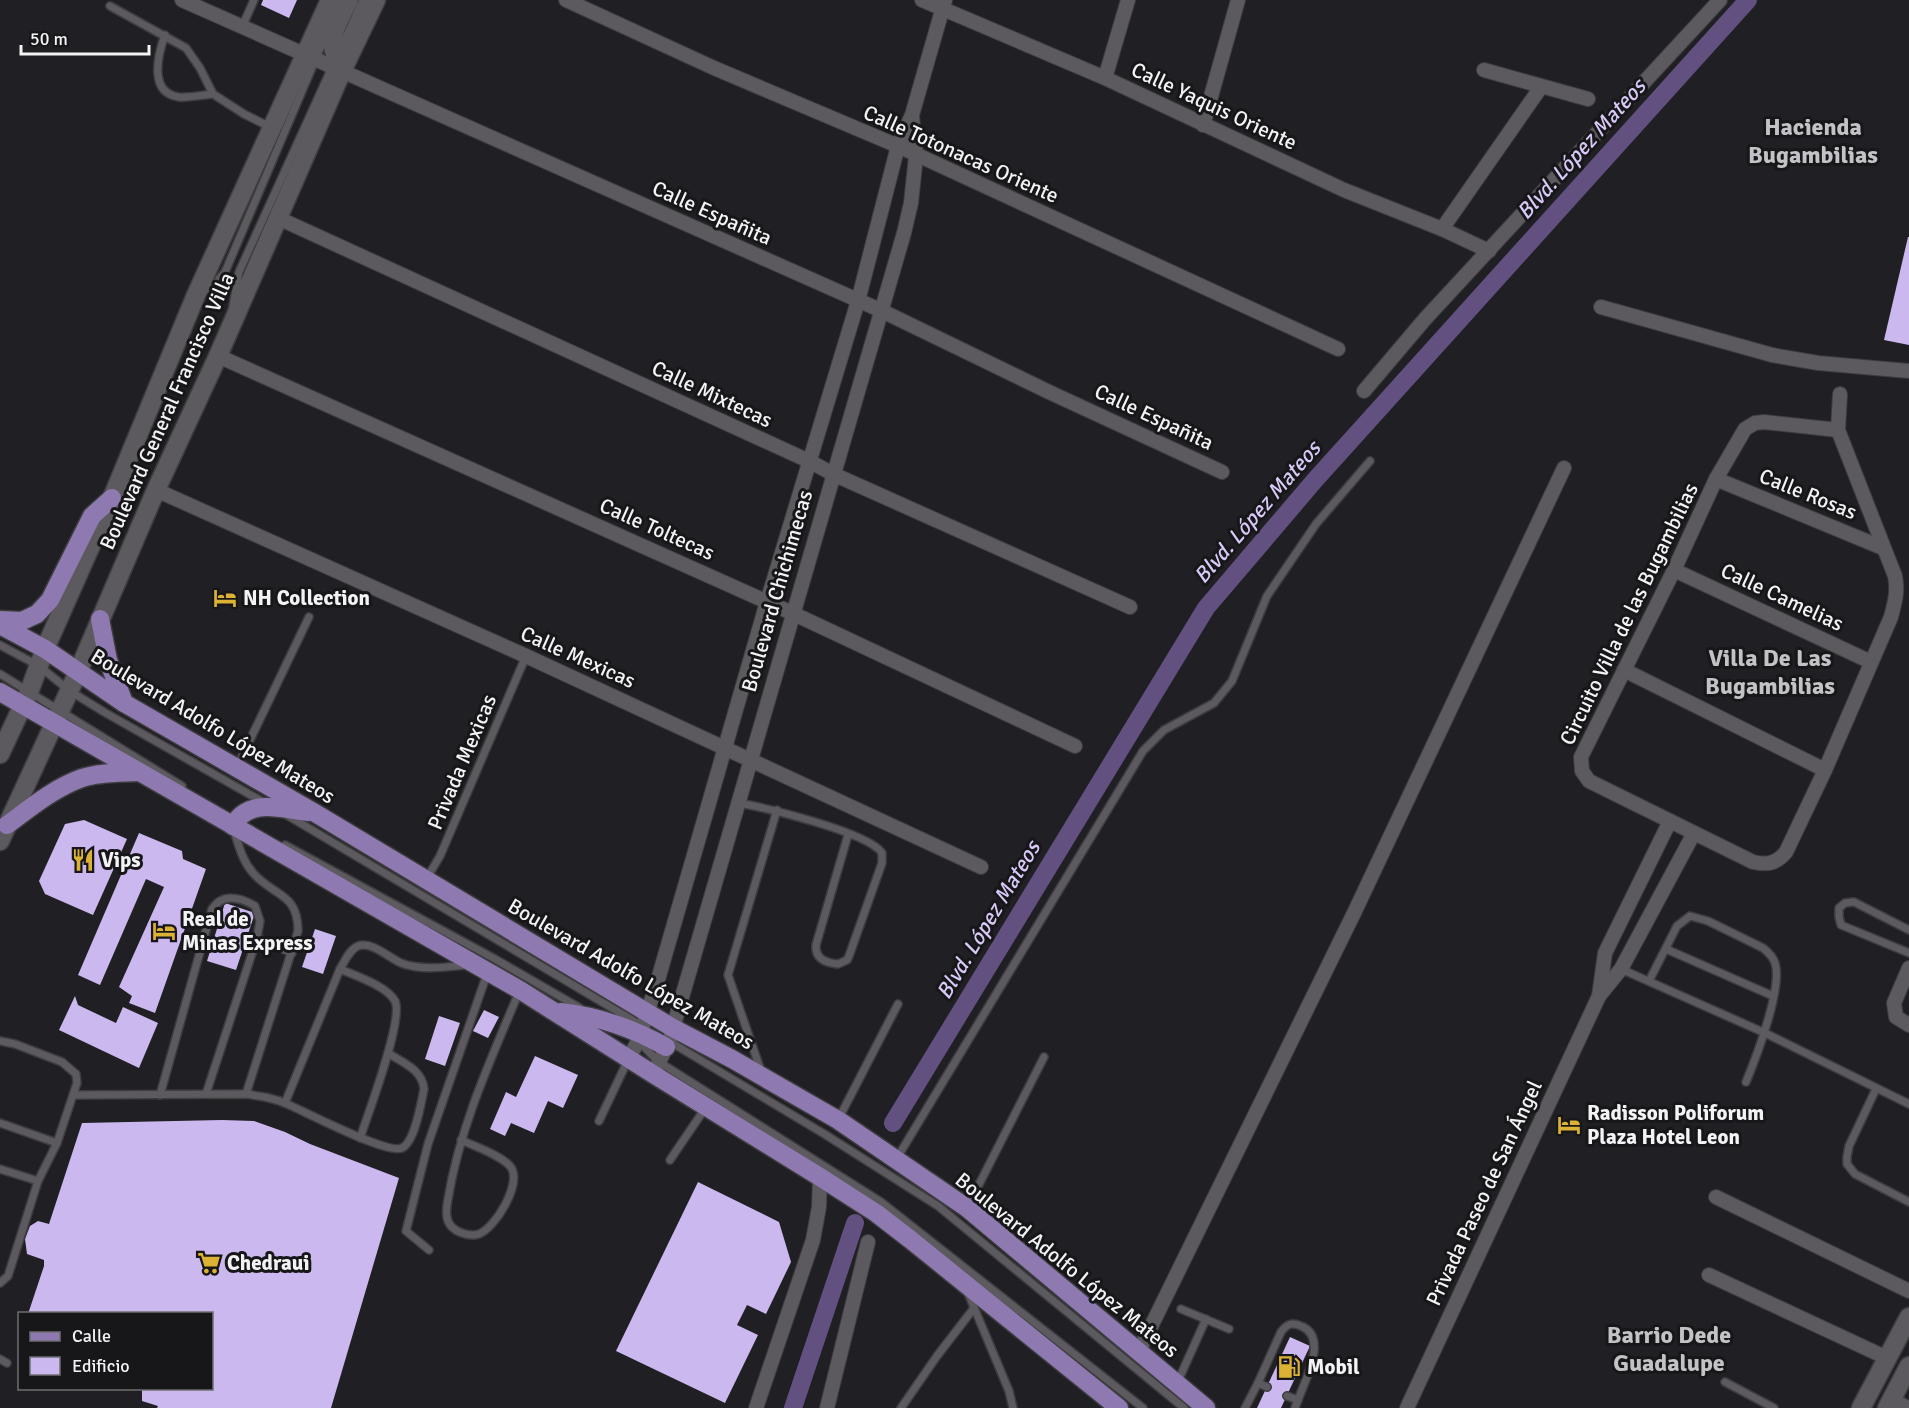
<svg xmlns="http://www.w3.org/2000/svg" width="1909" height="1408" font-family="Signika,sans-serif">
  <style>
    .lines { fill: none; stroke-linecap: round; stroke-linejoin: round }
    .canal { stroke: #615080; stroke-width: 18 }
    .building { fill: #cbb8ef }
    .service-casing { stroke: #3d3c3f; stroke-width: 10 }
    .minor-casing { stroke: #3d3c3f; stroke-width: 16 }
    .tertiary-casing { stroke: #3d3c3f; stroke-width: 21 }
    .secondary-casing { stroke: #3d3c3f; stroke-width: 21 }
    .primary-casing { stroke: #3d3c3f; stroke-width: 21 }
    .service { stroke: #5c5a5e; stroke-width: 7 }
    .minor { stroke: #5c5a5e; stroke-width: 14 }
    .tertiary { stroke: #5c5a5e; stroke-width: 18 }
    .secondary { stroke: #5c5a5e; stroke-width: 18 }
    .primary { stroke: #8e7ab0; stroke-width: 18 }
    .labels { text-anchor: middle; dominant-baseline: central; stroke-width: 6; stroke-linejoin: round; paint-order: stroke }
    .street-label { font-size: 21px; fill: #f3f2f4; stroke: #171619 }
    .poi-label { font-size: 21px; font-weight: bold; fill: #f3f2f4; stroke: #171619; text-anchor: start }
    .water-label { font-size: 22px; font-style: italic; fill: #d8c9f7; stroke: #171619 }
    .quarter-label { font-size: 24px; font-weight: bold; fill: #c3c2c6; stroke: #171619 }
  </style>
  <rect width="100%" height="100%" fill="#201f23"/>
  <g class="lines">
    <!-- canal -->
    <g class="canal">
      <polyline points="893,1123 1206,608 1315,480 1748,0"/>
      <polyline points="793,1408 855,1223"/>
    </g>
  </g>
  <!-- building -->
  <g class="building">
    <polygon points="263,0 297,0 289,18 261,5"/>
    <polygon points="1908,237 1909,237 1909,345 1884,340"/>
    <polygon points="84,820 127,839 93,915 45,894 39,881 65,824"/>
    <polygon points="139,833 182,851 183,859 206,869 155,1013 129,1003 132,996 119,987 164,887 146,879 100,985 78,975"/>
    <polygon points="225,903 255,913 236,970 207,961"/>
    <polygon points="315,929 336,936 323,974 302,967"/>
    <polygon points="75,996 78,1005 116,1023 123,1007 158,1023 139,1068 59,1030"/>
    <polygon points="484,1010 499,1017 488,1038 473,1031"/>
    <polygon points="439,1016 460,1023 445,1066 425,1059"/>
    <polygon points="535,1056 578,1075 563,1108 548,1101 534,1133 511,1123 505,1136 490,1129 506,1092 516,1097"/>
    <polygon points="222,1120 254,1121 285,1132 310,1144 399,1178 331,1408 157,1408 158,1406 142,1401 142,1388 212,1388 212,1314 28,1314 44,1266 44,1260 27,1254 25,1239 30,1226 38,1221 49,1224 82,1123"/>
    <polygon points="698,1182 779,1222 791,1262 766,1314 747,1305 737,1325 758,1335 725,1403 616,1351"/>
    <polygon points="1290,1337 1310,1346 1281,1408 1257,1408"/>
  </g>
  <g class="lines">
    <!-- service casing -->
    <g class="service-casing">
      <g id="service">
        <polyline points="110,6 186,48 200,68 213,94 244,114 272,128"/>
        <polyline points="242,27 254,0"/>
        <path d="M165,35C158,54 148,93 179,97C189,98 202,95 213,94"/>
        <polyline points="339,52 363,0"/>
        <polyline points="202,292 213,286 225,272 328,30"/>
        <polyline points="233,306 239,272 333,65"/>
        <polyline points="0,645 39,666 70,691 104,712 265,803"/>
        <polyline points="0,674 182,786"/>
        <polyline points="237,767 309,617"/>
        <path d="M739,803C766,808 868,832 882,853V863L849,956L847,960L838,964C826,963 815,959 816,945L848,835"/>
        <polyline points="285,814 644,1027"/>
        <path d="M234,831C239,847 243,862 254,874C275,897 298,893 298,931L246,1094"/>
        <polyline points="285,845 495,959 580,1008"/>
        <polyline points="427,878 440,856 526,656"/>
        <polyline points="1909,930 1854,902 1845,903 1839,908 1839,917 1841,925 1909,953"/>
        <polyline points="257,938 292,953"/>
        <polyline points="1666,949 1773,996"/>
        <path d="M340,969C356,976 387,986 395,1001C404,1019 368,1114 360,1138"/>
        <polyline points="1621,969 1765,1033 1909,1104"/>
        <path d="M1649,981L1677,926L1690,916L1708,921L1763,948C1768,952 1773,957 1775,963C1783,987 1756,1058 1746,1082"/>
        <polyline points="637,1040 659,1062 881,1202 1143,1408"/>
        <polyline points="667,1040 826,1135 938,1206 1184,1408"/>
        <polyline points="0,1041 15,1044 62,1062 76,1074 77,1083 57,1143 38,1181 8,1276 0,1283"/>
        <polyline points="761,1071 728,975 777,810"/>
        <polyline points="1876,1089 1849,1146 1847,1157 1847,1164 1855,1174 1909,1202"/>
        <path d="M74,1095L246,1094C260,1096 274,1098 287,1104C306,1112 387,1155 402,1148C415,1142 421,1103 424,1089C422,1069 403,1063 388,1053"/>
        <path d="M160,1095L212,909C223,893 240,897 255,906L260,921L257,938L206,1094"/>
        <path d="M285,1103L340,969C345,961 349,950 358,946C372,941 389,958 401,963C422,971 446,967 468,965"/>
        <polyline points="839,1118 898,1004"/>
        <polyline points="599,1121 628,1060"/>
        <polyline points="0,1123 57,1143"/>
        <path d="M461,1140C474,1146 506,1157 512,1169C520,1186 496,1227 479,1234C469,1237 452,1232 448,1221C445,1214 447,1205 448,1199C460,1126 491,1059 519,992"/>
        <polyline points="897,1158 1143,751 1164,730 1214,703 1232,681 1267,596 1316,524 1370,461"/>
        <polyline points="670,1160 706,1107"/>
        <polyline points="0,1169 38,1181"/>
        <polyline points="968,1206 1044,1057"/>
        <polyline points="429,1250 406,1231 428,1144 487,974"/>
        <polyline points="968,1293 1009,1391 1013,1408"/>
        <polyline points="1181,1309 1229,1329"/>
        <polyline points="0,1359 7,1363"/>
        <polyline points="1178,1381 1206,1319"/>
        <polyline points="1725,1382 1774,1408"/>
        <path d="M1258,1383L1281,1332C1287,1324 1292,1322 1301,1326C1329,1337 1305,1380 1298,1400"/>
        <polyline points="1287,1396 1298,1400 1295,1408"/>
        <polyline points="901,1408 937,1356 974,1308"/>
        <polyline points="1245,1408 1258,1383 1267,1387"/>
      </g>
    </g>
    <!-- minor casing -->
    <g class="minor-casing">
      <g id="minor">
        <polyline points="182,0 880,310 1049,392 1222,472"/>
        <polyline points="566,0 714,68 898,146 1338,349"/>
        <polyline points="922,0 1105,78 1344,190 1442,229 1489,251"/>
        <polyline points="1484,70 1588,99"/>
        <polyline points="1105,78 1128,0"/>
        <polyline points="1203,125 1238,0"/>
        <polyline points="278,218 811,462 833,474 1130,607"/>
        <polyline points="1442,229 1541,87"/>
        <polyline points="1601,307 1772,355 1818,363 1909,371"/>
        <polyline points="218,356 792,613 1075,746"/>
        <polyline points="1364,391 1425,319 1720,0"/>
        <path d="M1838,430L1764,422L1755,423L1745,429L1716,479L1674,570L1581,757L1582,771L1589,781L1753,862C1767,865 1776,864 1786,852L1825,770L1891,617C1895,602 1898,591 1895,576L1838,430L1840,394"/>
        <polyline points="1716,479 1883,548"/>
        <polyline points="156,490 526,656 981,867"/>
        <polyline points="1674,570 1871,662"/>
        <polyline points="1624,670 1825,770"/>
        <polyline points="1909,968 1894,1003 1896,1017 1909,1025"/>
        <polyline points="1599,996 1605,953 1670,821"/>
        <polyline points="629,1058 638,1041 657,983 767,602 858,301 898,146 912,115 945,0"/>
        <polyline points="653,1074 669,1042 673,1028 904,233 911,203 916,156 912,116"/>
        <polyline points="1716,1197 1909,1291"/>
        <polyline points="1709,1275 1887,1358"/>
        <polyline points="1138,1353 1355,911 1564,468"/>
        <polyline points="1892,1400 1908,1408"/>
        <polyline points="756,1408 813,1240 819,1207 820,1177"/>
        <polyline points="827,1408 868,1242"/>
        <polyline points="1407,1408 1599,996 1621,969 1694,833"/>
      </g>
    </g>
    <!-- tertiary casing -->
    <g class="tertiary-casing">
      <g id="tertiary">
        <polyline points="1861,1408 1909,1317"/>
        <polyline points="1887,1408 1909,1366"/>
      </g>
    </g>
    <!-- secondary casing -->
    <g class="secondary-casing">
      <g id="secondary">
        <path d="M342,71C325,38 334,31 349,0"/>
        <polyline points="0,754 29,692 45,649 112,498 196,295 330,0"/>
        <polyline points="0,841 78,672 156,490 218,356 342,71 376,0"/>
      </g>
    </g>
    <!-- primary casing -->
    <g class="primary-casing">
      <g id="primary">
        <polyline points="100,619 108,660 124,703"/>
        <polyline points="0,620 22,621 37,614 50,600 92,516 112,498"/>
        <polyline points="0,625 45,649 124,703 315,813 673,1028 732,1059 838,1120 967,1208 1206,1408"/>
        <polyline points="0,692 520,990 653,1074 820,1177 876,1213 911,1240 1119,1408"/>
        <path d="M7,825C30,808 54,788 82,778C100,772 120,773 138,772"/>
        <path d="M233,826C248,797 281,809 308,812"/>
        <path d="M561,1012C597,1016 635,1029 666,1047"/>
      </g>
    </g>
    <!-- service -->
    <use href="#service" class="service"/>
    <!-- minor -->
    <use href="#minor" class="minor"/>
    <!-- tertiary -->
    <use href="#tertiary" class="tertiary"/>
    <!-- secondary -->
    <use href="#secondary" class="secondary"/>
    <!-- primary -->
    <use href="#primary" class="primary"/>
  </g>
  <!-- icons -->
  <defs>
    <g id="hotel-bare" transform="scale(1.8)"><path d="M-6-4.5h1.5V1H6V5H4.5V3h-9V5H-6ZM-4 0a1.8 1.8 0 1 1 3.6 0ZM.5 0V-2.5h3Q6-2.5 6 0Z" fill="#dbb233" stroke="#171619" stroke-width="2.5" paint-order="stroke"/></g>
    <g id="restaurant-bare" transform="scale(1.8)"><path d="M-5-6h1v4h1v-4h1v4h1v-4h1v5L-1.5 .5V6h-2V.5L-5-1ZM5-6V6H3V1.5H1.5Q1.5-4 5-6Z" fill="#dbb233" stroke="#171619" stroke-width="2.5" paint-order="stroke"/></g>
    <g id="supermarket-bare" transform="scale(1.8)"><path d="M-6-5.5h2.5l.6 2H6L4.5 2H-2.5L-4.4-4H-6ZM-1.5 3.2a1.3 1.3 0 1 0 .1 0ZM3 3.2a1.3 1.3 0 1 0 .1 0Z" fill="#dbb233" stroke="#171619" stroke-width="2.5" paint-order="stroke"/></g>
    <g id="fuel-bare" transform="scale(1.8)"><path d="M-5.5-6h7V0h2V4h1.3V-2.5L3-4.5l.8-.8L6-3V5H2.5V1h-1V6h-7ZM-4.2-4.7v3.2H.2V-4.7Z" fill="#dbb233" stroke="#171619" stroke-width="2.5" paint-order="stroke"/></g>
  </defs>
  <g fill-rule="evenodd">
    <use href="#hotel-bare" x="225" y="598"/>
    <use href="#restaurant-bare" x="83" y="860"/>
    <use href="#hotel-bare" x="164" y="931"/>
    <use href="#hotel-bare" x="1569" y="1125"/>
    <use href="#supermarket-bare" x="209" y="1263"/>
    <use href="#fuel-bare" x="1289" y="1367"/>
  </g>
  <g class="labels">
    <!-- street labels -->
    <g class="street-label">
      <text transform="translate(1214 106) rotate(25)">Calle Yaquis Oriente</text>
      <text transform="translate(961 154) rotate(24)">Calle Totonacas Oriente</text>
      <text transform="translate(712 213) rotate(24)">Calle Españita</text>
      <text transform="translate(712 394) rotate(25)">Calle Mixtecas</text>
      <text transform="translate(167 411) rotate(-66)">Boulevard General Francisco Villa</text>
      <text transform="translate(1154 417) rotate(25)">Calle Españita</text>
      <text transform="translate(1808 494) rotate(22)">Calle Rosas</text>
      <text transform="translate(657 529) rotate(24)">Calle Toltecas</text>
      <text transform="translate(777 591) rotate(-74)">Boulevard Chichimecas</text>
      <text transform="translate(1782 597) rotate(25)">Calle Camelias</text>
      <text transform="translate(1629 614) rotate(-64)">Circuito Villa de las Bugambilias</text>
      <text transform="translate(578 657) rotate(24)">Calle Mexicas</text>
      <text transform="translate(213 726) rotate(31)">Boulevard Adolfo López Mateos</text>
      <text transform="translate(462 762) rotate(-67)">Privada Mexicas</text>
      <text transform="translate(631 974) rotate(30)">Boulevard Adolfo López Mateos</text>
      <text transform="translate(1484 1193) rotate(-65)">Privada Paseo de San Ángel</text>
      <text transform="translate(1067 1265) rotate(39)">Boulevard Adolfo López Mateos</text>
    </g>
    <!-- poi labels -->
    <g class="poi-label">
      <text x="243" y="598">NH Collection</text>
      <text x="101" y="860">Vips</text>
      <text x="182" y="919">Real de<tspan x="182" dy="24">Minas Express</tspan></text>
      <text x="1587" y="1113">Radisson Poliforum<tspan x="1587" dy="24">Plaza Hotel Leon</tspan></text>
      <text x="227" y="1263">Chedraui</text>
      <text x="1307" y="1367">Mobil</text>
    </g>
    <!-- water labels -->
    <g class="water-label">
      <text transform="translate(1581 149) rotate(-48)">Blvd. López Mateos</text>
      <text transform="translate(1257 512) rotate(-49)">Blvd. López Mateos</text>
      <text transform="translate(988 920) rotate(-59)">Blvd. López Mateos</text>
    </g>
    <!-- quarter labels -->
    <g class="quarter-label">
      <text x="1813" y="127">Hacienda<tspan x="1813" dy="28">Bugambilias</tspan></text>
      <text x="1770" y="658">Villa De Las<tspan x="1770" dy="28">Bugambilias</tspan></text>
      <text x="1669" y="1335">Barrio Dede<tspan x="1669" dy="28">Guadalupe</tspan></text>
    </g>
  </g>
  <!-- legend -->
  <rect x="18" y="1312" width="195" height="78" fill="#171619" stroke="#6f6e71" stroke-width="1.5"/>
  <rect x="30" y="1332" width="30" height="9" fill="#8e7ab0" stroke="#6f6e71" stroke-width="1.5"/>
  <text x="72" y="1342" font-size="18" fill="#f3f2f4">Calle</text>
  <rect x="30" y="1357" width="30" height="18" fill="#cbb8ef" stroke="#6f6e71" stroke-width="1.5"/>
  <text x="72" y="1372" font-size="18" fill="#f3f2f4">Edificio</text>
  <!-- scale -->
  <path d="M21 45v9h128v-9" fill="none" stroke="#f3f2f4" stroke-width="3"/>
  <text x="30" y="45" font-size="18" fill="#f3f2f4" stroke="#171619" stroke-width="4.5" paint-order="stroke">50 m</text>
</svg>
